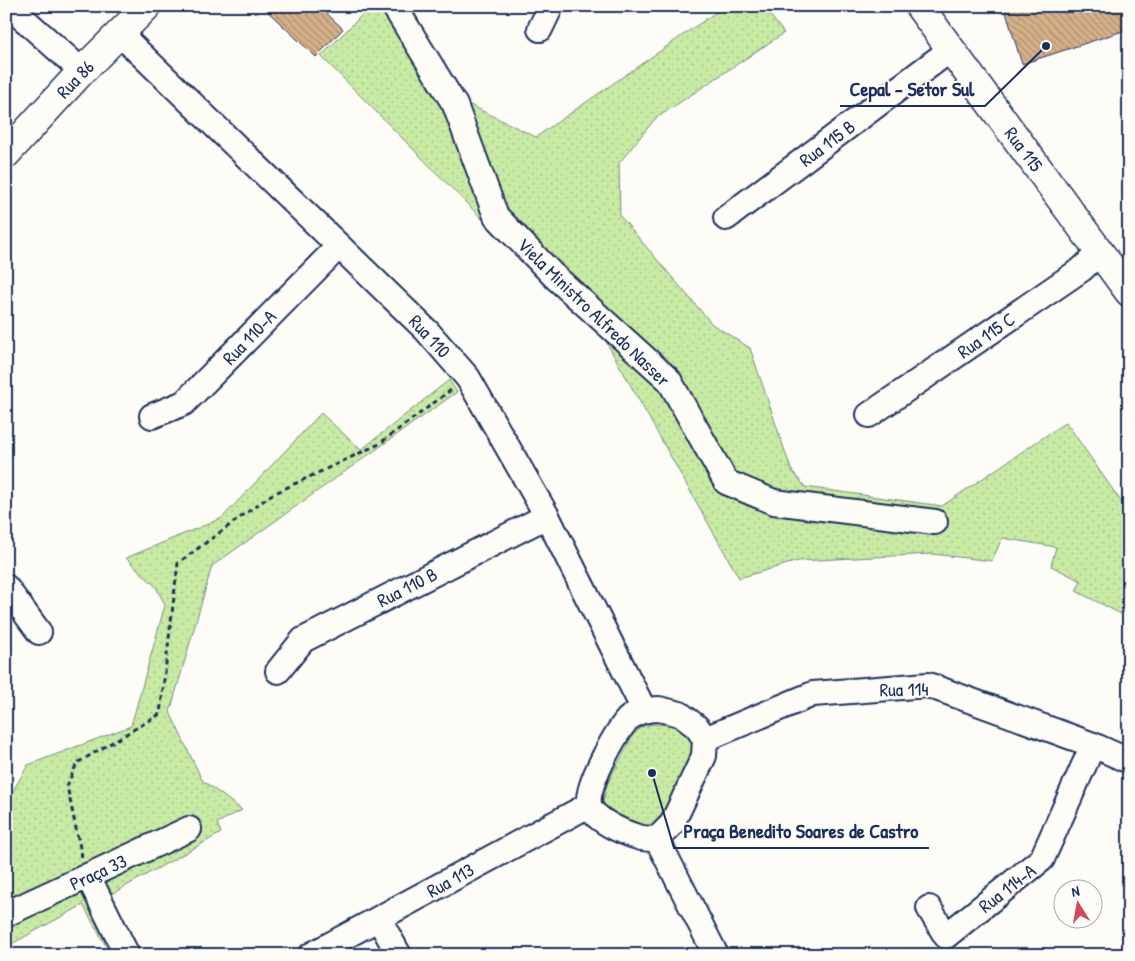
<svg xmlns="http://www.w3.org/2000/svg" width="1135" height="961" font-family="'Patrick Hand',sans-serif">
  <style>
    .grass { fill: url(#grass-dots); stroke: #728c80 }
    .building { fill: url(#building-back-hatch); stroke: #1b2f5e }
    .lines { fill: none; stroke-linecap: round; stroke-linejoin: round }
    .street-casing { stroke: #1b2f5e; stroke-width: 28 }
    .secondary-casing { stroke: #1b2f5e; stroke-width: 31 }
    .path { stroke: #1b2f5e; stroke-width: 3; stroke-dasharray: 5 4; stroke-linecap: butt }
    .street { stroke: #fdfcf7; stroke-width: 24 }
    .secondary { stroke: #fdfcf7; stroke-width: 28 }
    .labels { text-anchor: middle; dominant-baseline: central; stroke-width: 4; stroke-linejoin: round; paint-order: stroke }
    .street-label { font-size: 19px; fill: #1b2f5e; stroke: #fdfcf7 }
    .leader { fill: none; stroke: #1b2f5e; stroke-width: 2 }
    .callout-dot { fill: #1b2f5e; stroke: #fdfcf7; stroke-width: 2 }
    .callout-label { font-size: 20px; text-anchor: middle; font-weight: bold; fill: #1b2f5e; stroke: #fdfcf7; stroke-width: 4; stroke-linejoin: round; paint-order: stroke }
  </style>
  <defs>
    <pattern id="grass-dots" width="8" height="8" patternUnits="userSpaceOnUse" patternTransform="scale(1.25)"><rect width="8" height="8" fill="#c8eaa3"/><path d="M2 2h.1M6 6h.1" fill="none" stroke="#abc98f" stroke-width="1.8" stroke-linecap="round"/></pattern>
    <pattern id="building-back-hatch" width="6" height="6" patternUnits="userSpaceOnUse" patternTransform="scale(1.25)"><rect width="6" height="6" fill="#d6b088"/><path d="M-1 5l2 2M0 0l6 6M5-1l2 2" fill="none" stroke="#ad9072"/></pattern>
  </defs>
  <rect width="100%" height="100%" fill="#fdfcf7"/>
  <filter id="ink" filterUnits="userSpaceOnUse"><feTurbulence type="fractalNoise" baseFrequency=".02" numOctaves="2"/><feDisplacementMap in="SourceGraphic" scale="10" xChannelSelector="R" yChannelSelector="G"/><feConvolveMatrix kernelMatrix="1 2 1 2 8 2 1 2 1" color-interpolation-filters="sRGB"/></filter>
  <g filter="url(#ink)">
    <!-- grass -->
    <g class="grass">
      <polygon points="371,6 411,6 462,101 536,137 725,6 763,6 784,33 655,119 619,163 620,216 712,324 750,348 791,469 805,487 942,506 1066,422 1129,513 1129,618 1076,591 1081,581 1051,566 1056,547 1002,538 992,561 932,554 798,561 739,578 595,322 497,234 321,56"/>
      <polygon points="449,380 457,392 212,566 170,712 202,780 242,810 217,823 221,833 110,895 141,955 111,955 83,905 6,947 6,803 28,765 131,726 165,605 156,587 126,558 222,518 321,413 361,450"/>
      <polygon points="653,724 672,725 682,730 691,741 695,762 682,794 658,822 640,827 608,814 603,801 607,784 633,735 641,727"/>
    </g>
    <!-- building -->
    <g class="building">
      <polygon points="262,6 319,6 343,29 316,57"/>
      <polygon points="1004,6 1129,6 1129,29 1022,64"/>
    </g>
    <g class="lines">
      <!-- street casing -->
      <g class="street-casing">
        <g id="street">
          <polyline points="9,6 82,71"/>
          <polyline points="394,6 455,105 496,216 553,275 669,380 726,482 774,502 935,522"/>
          <polyline points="540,29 551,6"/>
          <polyline points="120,34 427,331 468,378 547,516 644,710"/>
          <polyline points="726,218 950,50"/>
          <polyline points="869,415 1082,269 1100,252"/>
          <polyline points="152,416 184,403 339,246"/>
          <polyline points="6,587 39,632"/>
          <polyline points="278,671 303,640 547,516"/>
          <path d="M659,709L680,714L697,727L705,739L704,756L672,824L657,839C651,839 644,839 638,837C624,833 591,819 589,804C586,786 615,734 627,720C636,711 647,709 659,709Z"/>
          <polyline points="705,739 813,694 928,685 1093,745 1129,761"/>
          <polyline points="657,839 716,955"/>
          <polyline points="88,876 127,955"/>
          <polyline points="929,908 946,936 1042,859 1093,745"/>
          <polyline points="6,914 189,829"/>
          <polyline points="379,919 399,955"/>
          <polyline points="311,955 589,805"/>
        </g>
      </g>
      <!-- secondary casing -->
      <g class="secondary-casing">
        <g id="secondary">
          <polyline points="919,6 1129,292"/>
          <polyline points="6,154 82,71 147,6"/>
        </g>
      </g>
      <!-- path -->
      <polyline class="path" points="82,857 67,786 77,763 160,714 178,563 271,495 379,444 451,390"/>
      <!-- street -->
      <use href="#street" class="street"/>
      <!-- secondary -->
      <use href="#secondary" class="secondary"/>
    </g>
  </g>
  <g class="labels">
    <!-- street labels -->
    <g class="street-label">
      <text transform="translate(75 79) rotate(-46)">Rua 86</text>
      <text transform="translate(827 143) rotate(-37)">Rua 115 B</text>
      <text transform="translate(1024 149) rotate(53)">Rua 115</text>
      <text transform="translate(594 312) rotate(44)">Viela Ministro Alfredo Nasser</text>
      <text transform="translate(986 335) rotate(-35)">Rua 115 C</text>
      <text transform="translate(430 336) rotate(47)">Rua 110</text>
      <text transform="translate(249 337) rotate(-46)">Rua 110-A</text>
      <text transform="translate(407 587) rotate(-27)">Rua 110 B</text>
      <text transform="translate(904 689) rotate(-1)">Rua 114</text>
      <text transform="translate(98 872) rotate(-25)">Praça 33</text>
      <text transform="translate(450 880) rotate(-29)">Rua 113</text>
      <text transform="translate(1007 888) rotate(-38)">Rua 114-A</text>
    </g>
  </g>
  <!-- callouts -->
  <path class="leader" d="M1046 46L985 106H840M652 773L674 848H929"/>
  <g class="callout-dot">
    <circle cx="1046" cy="46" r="5"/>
    <circle cx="652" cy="773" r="5"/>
  </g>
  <g class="callout-label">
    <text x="912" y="96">Cepal - Setor Sul</text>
    <text x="801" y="838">Praça Benedito Soares de Castro</text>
  </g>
  <!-- margin -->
  <rect width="1135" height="961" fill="none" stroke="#fdfcf7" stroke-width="25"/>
  <rect x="12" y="12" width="1110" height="936" fill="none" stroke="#1b2f5e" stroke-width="2" filter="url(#ink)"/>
  <!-- north arrow -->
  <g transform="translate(1078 904) rotate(349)"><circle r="24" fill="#fdfcf7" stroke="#a3aaba"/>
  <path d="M0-4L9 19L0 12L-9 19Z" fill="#d1495b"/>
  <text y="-8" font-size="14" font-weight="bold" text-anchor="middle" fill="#1b2f5e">N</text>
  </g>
</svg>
